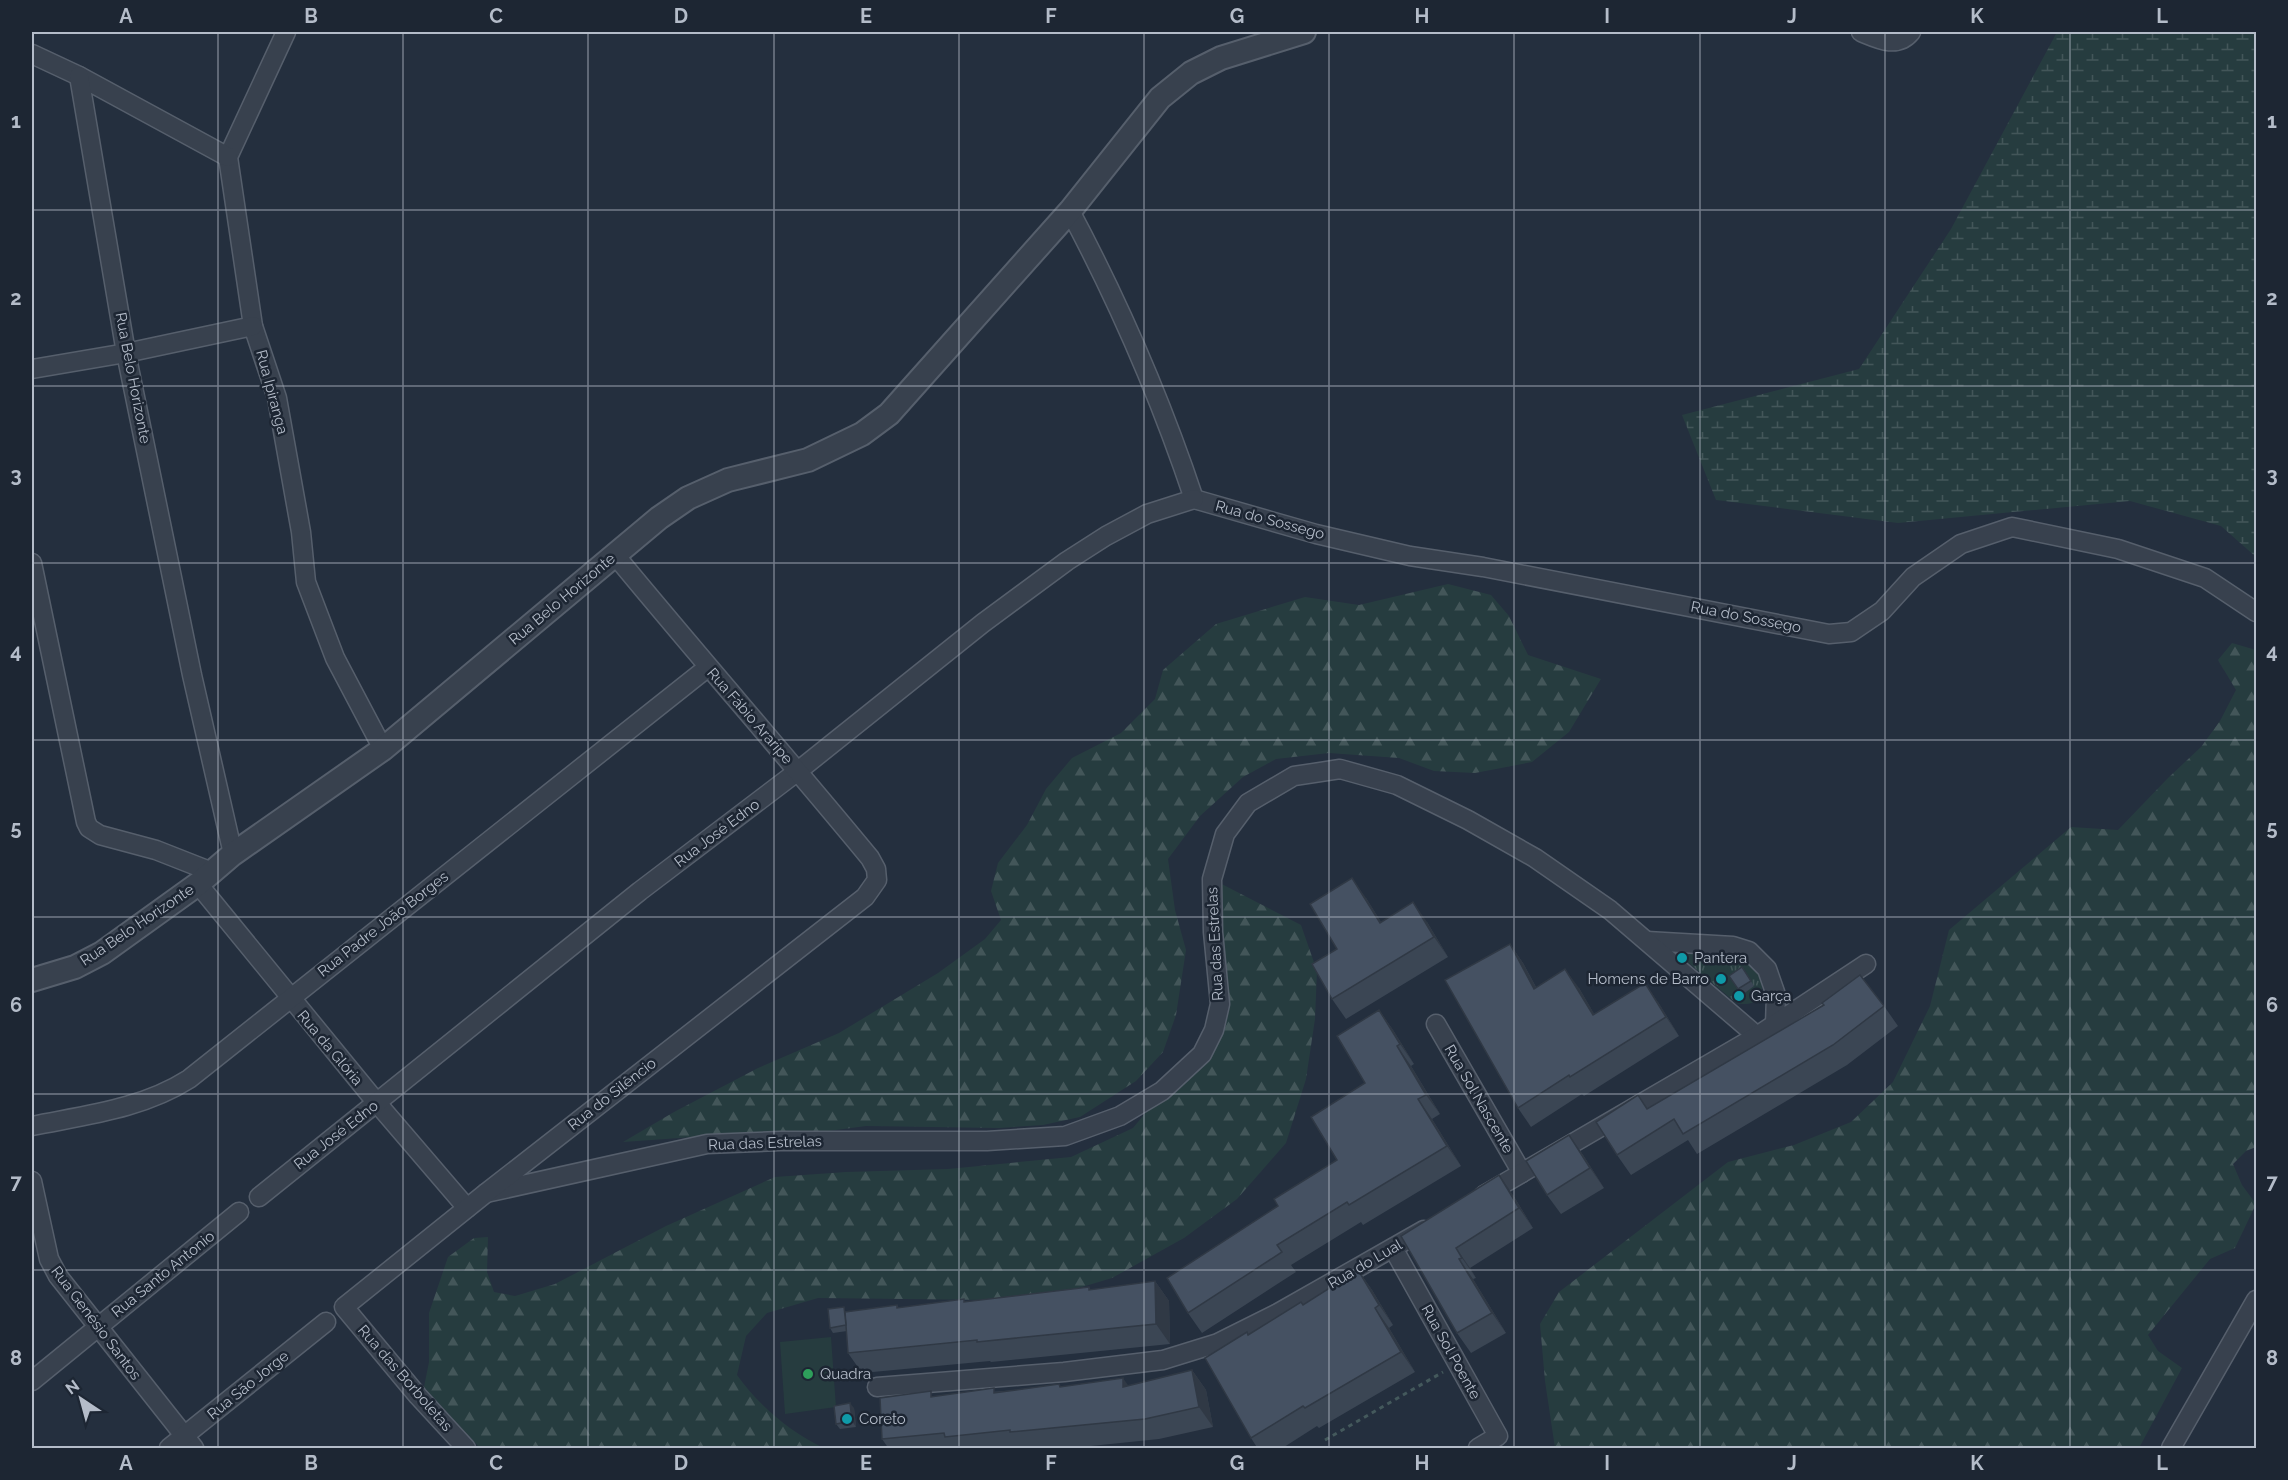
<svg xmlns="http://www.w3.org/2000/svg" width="2288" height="1480" font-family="Raleway,sans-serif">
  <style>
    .forest { fill: url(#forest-firs) }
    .wetland { fill: url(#wetland-marsh) }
    .park { fill: url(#park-tufts) }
    .pitch { fill: #263c3f }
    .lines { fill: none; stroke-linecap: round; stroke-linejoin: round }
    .minor-casing { stroke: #565f6c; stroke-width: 21 }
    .tertiary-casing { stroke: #565f6c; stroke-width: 26 }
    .path { stroke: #44595c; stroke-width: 3; stroke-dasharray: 4.5 4.5; stroke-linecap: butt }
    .minor { stroke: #38414e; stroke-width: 18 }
    .tertiary { stroke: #38414e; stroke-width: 22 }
    .wall { fill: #3b4654 }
    .shaded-wall { fill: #303945 }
    .building { fill: #455162; stroke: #303945; stroke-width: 1.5 }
    .grid { fill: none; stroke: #b4bcc9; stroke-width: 1.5; stroke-opacity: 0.55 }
    .culture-dot { fill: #0f9aa8; stroke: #1d2633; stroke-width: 2 }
    .leisure-dot { fill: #2e9e5b; stroke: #1d2633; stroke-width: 2 }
    .labels { text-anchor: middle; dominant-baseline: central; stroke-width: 5; stroke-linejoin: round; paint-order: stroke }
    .street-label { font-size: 15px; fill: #b4bcc9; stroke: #1d2633 }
    .poi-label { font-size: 15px; fill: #b4bcc9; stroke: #1d2633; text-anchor: start }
    .neatline { fill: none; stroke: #b4bcc9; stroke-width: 2 }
    .grid-label { font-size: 20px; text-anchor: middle; font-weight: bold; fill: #b4bcc9 }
  </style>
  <defs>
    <pattern id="forest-firs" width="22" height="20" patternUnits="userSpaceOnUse" patternTransform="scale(1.5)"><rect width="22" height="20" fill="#263c3f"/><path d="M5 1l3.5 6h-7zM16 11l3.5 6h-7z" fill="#435659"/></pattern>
    <pattern id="wetland-marsh" width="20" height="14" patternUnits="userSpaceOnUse" patternTransform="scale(1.5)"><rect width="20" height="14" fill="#263c3f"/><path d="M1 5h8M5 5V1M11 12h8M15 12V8" fill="none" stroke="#435659"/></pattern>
    <pattern id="park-tufts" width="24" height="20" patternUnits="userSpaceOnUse" patternTransform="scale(1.5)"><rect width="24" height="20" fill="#263c3f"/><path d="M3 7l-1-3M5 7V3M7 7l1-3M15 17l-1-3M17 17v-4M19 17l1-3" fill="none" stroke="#435659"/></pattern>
  </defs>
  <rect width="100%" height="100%" fill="#242f3e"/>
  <!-- forest -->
  <g class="forest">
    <polygon points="1448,584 1491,595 1509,616 1528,655 1601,679 1569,732 1532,762 1475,773 1434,771 1399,758 1329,753 1276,759 1243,777 1200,816 1168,859 1175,910 1186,950 1176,1015 1163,1052 1136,1081 1080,1117 1043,1125 999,1128 866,1126 821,1132 764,1132 623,1142 674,1112 758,1068 839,1033 938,973 985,939 1001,920 991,891 998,863 1027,825 1046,789 1072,758 1121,733 1155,699 1163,670 1216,624 1305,597 1359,605"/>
    <polygon points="2232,643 2256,650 2256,1147 2246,1151 2233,1164 2242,1185 2256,1204 2235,1248 2210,1259 2148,1335 2158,1351 2182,1368 2139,1448 1555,1448 1545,1381 1540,1324 1559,1292 1728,1162 1794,1145 1851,1122 1893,1082 1930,1006 1949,930 2071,827 2118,830 2168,778 2201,747 2220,721 2236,690 2218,660"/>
    <path d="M1212,879L1301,925L1317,971L1315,1019L1306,1079L1286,1143L1237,1199L1184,1238L1112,1278L1032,1302L992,1300L818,1298L767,1313L746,1336L737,1375C758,1405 791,1433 824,1448H480L424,1387L429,1362V1313L448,1257L474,1238L488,1237L487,1272L494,1292L515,1296L555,1284L666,1226L775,1177L846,1172L948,1169L1071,1157L1133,1128L1214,1030Z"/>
  </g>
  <!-- wetland -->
  <polygon class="wetland" points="2057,32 2256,32 2256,557 2221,526 2130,501 1898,523 1716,500 1682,415 1859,369 1951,229"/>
  <!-- park -->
  <path class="park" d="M1677,953C1699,952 1726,949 1745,961C1769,974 1769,1011 1736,1003Z"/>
  <!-- pitch -->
  <polygon class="pitch" points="831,1337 836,1407 785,1414 780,1342"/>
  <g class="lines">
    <!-- minor casing -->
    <g class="minor-casing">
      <g id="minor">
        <polyline points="286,32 228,157 253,326 277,398 301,532 306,582 335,658 383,749"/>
        <path d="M1861,32C1878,39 1897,49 1911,32"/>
        <polyline points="32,54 79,76 228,157"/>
        <polyline points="79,76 126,353 192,675 233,854"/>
        <path d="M1070,211C1119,303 1161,400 1194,499"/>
        <polyline points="32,369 126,353 253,326"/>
        <polyline points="1194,499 1316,534 1410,556 1483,567 1829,634 1851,632 1882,611 1913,577 1961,544 2012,527 2118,549 2205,578 2256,612"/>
        <polyline points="32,563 86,822 89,828 100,835 156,850 212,872"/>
        <polyline points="198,884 377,1103 467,1208"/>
        <polyline points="1647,941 1733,946 1749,951 1767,969 1776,995 1775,1025"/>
        <polyline points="1436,1024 1522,1173"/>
        <path d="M32,1126C86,1115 142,1109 189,1079L707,668"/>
        <polyline points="32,1181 49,1259 58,1276 194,1448"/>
        <polyline points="486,1193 707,1144 780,1141 987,1141 1065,1136 1120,1116 1162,1091 1202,1054 1214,1030 1220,1004 1213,932 1212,879 1225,834 1248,803 1294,776 1340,769 1397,785 1468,820 1535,858 1610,910 1757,1036"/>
        <polyline points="1484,1195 1757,1036 1866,964"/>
        <polyline points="259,1197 640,891 798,771 983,623 1067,561 1106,536 1147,514 1194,499"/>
        <polyline points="1393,1248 1498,1436 1478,1448"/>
        <polyline points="32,1381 239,1212"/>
        <polyline points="877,1387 1064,1372 1163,1360 1218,1343 1278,1313 1424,1230"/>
        <polyline points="169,1448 326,1322"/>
        <path d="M466,1448L418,1396L344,1307L486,1193L865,897L877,880L876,869L870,858C786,756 699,657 615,555"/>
        <polyline points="2171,1448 2256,1300"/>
      </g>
    </g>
    <!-- tertiary casing -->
    <g class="tertiary-casing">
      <polyline id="tertiary" points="32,980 75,967 102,953 198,884 233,854 383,749 659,518 688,498 728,480 808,460 862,434 889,414 1070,211 1160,98 1191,73 1221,58 1304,32"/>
    </g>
    <!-- path -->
    <polyline class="path" points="1325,1440 1443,1372"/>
    <!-- minor -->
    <use href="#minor" class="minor"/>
    <!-- tertiary -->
    <use href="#tertiary" class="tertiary"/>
  </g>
  <!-- wall -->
  <g class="wall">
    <polygon points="1366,898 1381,922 1427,922 1448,957 1346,1019 1332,999 1337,949"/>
    <polygon points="1510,944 1523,963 1536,987 1579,988 1594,1014 1658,1002 1679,1036 1584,1096 1582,1094 1531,1127 1518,1108"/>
    <polygon points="1742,967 1754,986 1742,995 1729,976"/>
    <polygon points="1824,1005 1884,1006 1898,1026 1847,1065 1697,1154 1688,1140 1631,1175 1617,1155 1648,1109"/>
    <polygon points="1379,1010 1393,1030 1414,1064 1411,1066 1440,1114 1432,1119 1461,1166 1363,1225 1361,1222 1291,1265 1296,1272 1202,1333 1188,1313 1278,1206 1337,1160 1365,1083"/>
    <polygon points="1569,1135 1583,1155 1604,1188 1561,1214 1547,1195"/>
    <polygon points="1513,1195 1533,1228 1470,1268 1476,1278 1473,1279 1506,1333 1471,1353 1457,1333 1401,1236"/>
    <polygon points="1358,1270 1372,1290 1393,1325 1389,1328 1415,1372 1319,1428 1317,1426 1281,1449 1258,1449 1251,1438 1249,1335 1303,1305"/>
    <polygon points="1155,1281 1169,1301 1170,1344 991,1362 990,1361 862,1373 848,1353 847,1331 833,1333 830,1328 847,1312 897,1305 899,1308 966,1302 1089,1287 1091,1290"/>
    <polygon points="1192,1370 1206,1390 1213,1427 1159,1439 1062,1449 889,1449 882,1439 935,1396 1062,1387 1129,1386"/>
    <polygon points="854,1408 856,1427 840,1429 836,1424"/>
  </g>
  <!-- shaded-wall -->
  <g class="shaded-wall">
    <polygon points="1352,878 1366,898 1394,943 1380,923"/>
    <polygon points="1413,902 1427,922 1448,957 1434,937"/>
    <polygon points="1510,944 1523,963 1547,1008 1534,989"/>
    <polygon points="1565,969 1579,988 1606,1034 1593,1015"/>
    <polygon points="1645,983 1658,1002 1679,1036 1666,1017"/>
    <polygon points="1379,1010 1393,1030 1414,1064 1400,1044"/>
    <polygon points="1397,1046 1411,1066 1440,1114 1426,1095"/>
    <polygon points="1418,1099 1432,1119 1461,1166 1447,1146"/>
    <polygon points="1569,1135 1583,1155 1604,1188 1590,1168"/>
    <polygon points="1499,1175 1513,1195 1533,1228 1519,1208"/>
    <polygon points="1456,1248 1470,1268 1476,1278 1462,1258"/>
    <polygon points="1459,1259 1473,1279 1506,1333 1492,1313"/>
    <polygon points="1358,1270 1372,1290 1393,1325 1379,1305"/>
    <polygon points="1155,1281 1169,1301 1170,1344 1156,1324"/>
    <polygon points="1375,1308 1389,1328 1415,1372 1401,1352"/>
    <polygon points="1192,1370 1206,1390 1213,1427 1199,1407"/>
    <polygon points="1123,1378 1137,1398 1123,1387"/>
    <polygon points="850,1403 854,1408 856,1427 852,1421"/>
  </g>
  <!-- building -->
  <g class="building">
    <polygon points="1352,878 1380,923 1413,902 1434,937 1332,999 1312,964 1337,949 1310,904"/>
    <polygon points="1510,944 1534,989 1565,969 1593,1015 1645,983 1666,1017 1570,1077 1569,1075 1518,1108 1445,980"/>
    <polygon points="1742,967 1751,981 1738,989 1729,976"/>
    <polygon points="1860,975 1884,1006 1833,1045 1683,1134 1674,1119 1617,1155 1596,1122 1638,1095 1647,1109 1824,1005 1822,1003"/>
    <polygon points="1379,1010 1400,1044 1397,1046 1426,1095 1418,1099 1447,1146 1349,1205 1347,1202 1277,1245 1282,1252 1188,1313 1167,1278 1278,1206 1274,1199 1337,1160 1311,1117 1365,1083 1337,1036"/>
    <polygon points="1569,1135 1590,1168 1547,1195 1526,1161"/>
    <polygon points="1499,1175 1519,1208 1456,1248 1462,1258 1459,1259 1492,1313 1457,1333 1401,1236"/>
    <polygon points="1358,1270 1379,1305 1375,1308 1401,1352 1305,1408 1303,1406 1251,1438 1205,1358 1247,1332 1248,1335 1301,1302 1303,1305"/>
    <polygon points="1155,1281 1156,1324 977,1342 977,1340 848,1353 845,1312 897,1305 897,1308 964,1299 964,1302 1089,1287 1089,1290"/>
    <polygon points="844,1307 846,1325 830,1328 828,1309"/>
    <polygon points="1192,1370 1199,1407 1145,1419 1010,1432 1010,1430 945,1437 944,1433 882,1439 880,1398 931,1391 931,1397 994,1388 994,1393 1059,1384 1060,1387 1123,1378 1123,1387"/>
    <polygon points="850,1403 852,1421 836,1424 834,1406"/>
  </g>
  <!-- grid -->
  <path class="grid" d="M218,32V1448M403,32V1448M588,32V1448M774,32V1448M959,32V1448M1144,32V1448M1329,32V1448M1514,32V1448M1700,32V1448M1885,32V1448M2070,32V1448M32,210H2256M32,386H2256M32,563H2256M32,740H2256M32,917H2256M32,1094H2256M32,1270H2256"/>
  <!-- markers -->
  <g class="culture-dot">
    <circle cx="1682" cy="958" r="6"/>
    <circle cx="1721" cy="979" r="6"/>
    <circle cx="1739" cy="996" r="6"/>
    <circle cx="847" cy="1419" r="6"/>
  </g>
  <circle class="leisure-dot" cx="808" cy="1374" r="6"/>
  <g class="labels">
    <!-- street labels -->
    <g class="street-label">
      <text transform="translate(133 378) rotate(79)">Rua Belo Horizonte</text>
      <text transform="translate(272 392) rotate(75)">Rua Ipiranga</text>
      <text transform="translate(1270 520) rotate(15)">Rua do Sossego</text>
      <text transform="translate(562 599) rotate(-40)">Rua Belo Horizonte</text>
      <text transform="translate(1746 617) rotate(11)">Rua do Sossego</text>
      <text transform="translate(750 716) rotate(49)">Rua Fábio Araripe</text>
      <text transform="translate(717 833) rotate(-37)">Rua José Edno</text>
      <text transform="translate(383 924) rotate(-38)">Rua Padre João Borges</text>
      <text transform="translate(137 925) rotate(-34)">Rua Belo Horizonte</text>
      <text transform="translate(1215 944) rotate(-93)">Rua das Estrelas</text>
      <text transform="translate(330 1048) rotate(50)">Rua da Glória</text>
      <text transform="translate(612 1094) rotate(-38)">Rua do Silêncio</text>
      <text transform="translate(1479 1099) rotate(60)">Rua Sol Nascente</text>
      <text transform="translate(336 1135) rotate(-38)">Rua José Edno</text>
      <text transform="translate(765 1143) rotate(-2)">Rua das Estrelas</text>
      <text transform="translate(1365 1264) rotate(-30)">Rua do Lual</text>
      <text transform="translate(163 1274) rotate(-39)">Rua Santo Antonio</text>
      <text transform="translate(96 1323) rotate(53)">Rua Genésio Santos</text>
      <text transform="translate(1451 1352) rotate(61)">Rua Sol Poente</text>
      <text transform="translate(405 1378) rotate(49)">Rua das Borboletas</text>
      <text transform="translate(248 1385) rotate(-39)">Rua São Jorge</text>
    </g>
    <!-- poi labels -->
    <g class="poi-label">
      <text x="1694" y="958">Pantera</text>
      <text x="1709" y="979" text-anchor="end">Homens de Barro</text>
      <text x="1751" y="996">Garça</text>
      <text x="820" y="1374">Quadra</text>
      <text x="859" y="1419">Coreto</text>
    </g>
  </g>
  <!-- border -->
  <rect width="2288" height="1480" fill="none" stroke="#1d2633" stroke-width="66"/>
  <!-- north arrow -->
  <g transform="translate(81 1399) rotate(324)" stroke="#1d2633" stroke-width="4.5" paint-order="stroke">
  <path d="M0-4.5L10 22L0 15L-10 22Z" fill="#b4bcc9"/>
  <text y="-9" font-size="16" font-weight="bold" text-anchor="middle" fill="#b4bcc9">N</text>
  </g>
  <rect x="33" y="33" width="2222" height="1414" class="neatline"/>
  <g class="grid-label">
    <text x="126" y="23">A</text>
    <text x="311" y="23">B</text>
    <text x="496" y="23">C</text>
    <text x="681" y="23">D</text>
    <text x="866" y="23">E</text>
    <text x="1051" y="23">F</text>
    <text x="1237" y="23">G</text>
    <text x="1422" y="23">H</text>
    <text x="1607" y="23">I</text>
    <text x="1792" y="23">J</text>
    <text x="1977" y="23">K</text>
    <text x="2162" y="23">L</text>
    <text x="16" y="128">1</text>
    <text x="2272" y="128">1</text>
    <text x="16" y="305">2</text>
    <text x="2272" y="305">2</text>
    <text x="16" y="482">3</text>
    <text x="2272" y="482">3</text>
    <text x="16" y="658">4</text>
    <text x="2272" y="658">4</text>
    <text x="16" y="835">5</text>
    <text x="2272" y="835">5</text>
    <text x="16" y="1012">6</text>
    <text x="2272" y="1012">6</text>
    <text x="16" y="1189">7</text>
    <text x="2272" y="1189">7</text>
    <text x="16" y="1365">8</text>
    <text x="2272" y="1365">8</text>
    <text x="126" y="1470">A</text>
    <text x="311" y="1470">B</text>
    <text x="496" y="1470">C</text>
    <text x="681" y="1470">D</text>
    <text x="866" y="1470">E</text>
    <text x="1051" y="1470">F</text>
    <text x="1237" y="1470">G</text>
    <text x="1422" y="1470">H</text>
    <text x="1607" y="1470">I</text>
    <text x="1792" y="1470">J</text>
    <text x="1977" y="1470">K</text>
    <text x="2162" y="1470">L</text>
  </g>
</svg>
